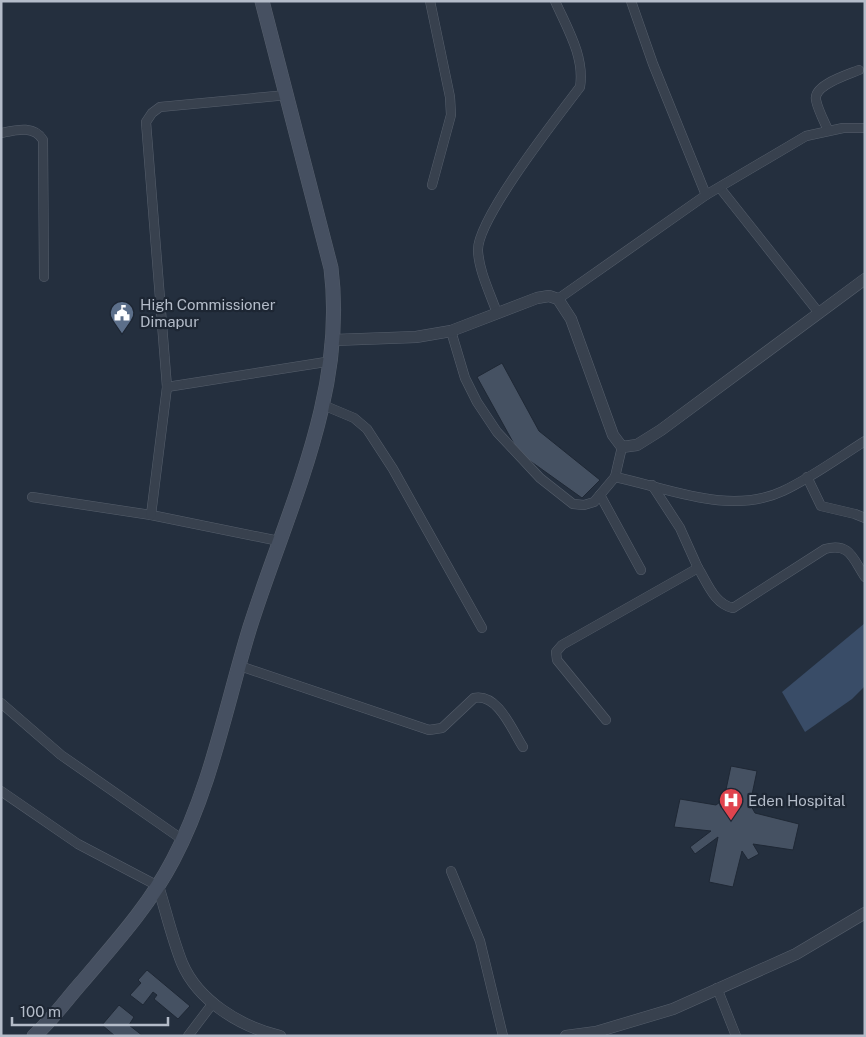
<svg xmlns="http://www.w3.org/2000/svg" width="866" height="1037" font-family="'Public Sans',sans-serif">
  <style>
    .water { fill: #394c67 }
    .building { fill: #455162; stroke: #1f2835 }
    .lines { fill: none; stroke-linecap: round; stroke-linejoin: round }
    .minor-casing { stroke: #565f6c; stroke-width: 10 }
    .tertiary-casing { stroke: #565f6c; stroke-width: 12 }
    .secondary-casing { stroke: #565f6c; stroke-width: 15 }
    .minor { stroke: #38414e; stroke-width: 9 }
    .tertiary { stroke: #38414e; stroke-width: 11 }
    .secondary { stroke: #465061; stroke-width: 14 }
    .labels { text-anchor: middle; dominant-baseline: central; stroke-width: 4.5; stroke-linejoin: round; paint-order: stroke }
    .poi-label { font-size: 15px; fill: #b4bcc9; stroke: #1d2633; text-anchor: start }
  </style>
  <rect width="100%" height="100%" fill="#242f3e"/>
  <!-- water -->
  <polygon class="water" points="865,623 865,686 852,699 805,732 782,692"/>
  <!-- building -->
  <g class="building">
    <polygon points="502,363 539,431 600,480 582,498 519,453 477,377"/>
    <polygon points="731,766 757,771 750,804 755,813 799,824 793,850 753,844 759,854 748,860 742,851 733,887 709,882 718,837 695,854 690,847 711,831 674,827 680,799 716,805 724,799"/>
    <polygon points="147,970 190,1006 178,1019 154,999 157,995 153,992 143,1005 130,995 141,983 138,980"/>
    <polygon points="119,1005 134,1017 129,1025 143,1036 115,1036 102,1025"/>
  </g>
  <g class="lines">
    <!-- minor casing -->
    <g class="minor-casing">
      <g id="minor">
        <polyline points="430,1 450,97 451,115 432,185"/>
        <path d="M828,130C824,121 818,110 816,100C813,85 847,75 859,70"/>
        <path d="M1,133C16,130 34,125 43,140L44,277"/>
        <polyline points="720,188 819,313"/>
        <polyline points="706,195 806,136 843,128 865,128"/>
        <polyline points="558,299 706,195 653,64 631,1"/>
        <path d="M497,313C490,293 479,271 478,251C476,220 559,115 580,87C585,57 567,28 555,1"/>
        <polyline points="451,331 465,378 477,402 497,432 540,478 573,504 584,505 594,502 615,477 622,447"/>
        <polyline points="167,387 146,122 152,113 160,107 287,95"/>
        <polyline points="323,405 354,418 367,429 393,469 482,628"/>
        <path d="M615,477C668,488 730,516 783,491C811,478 838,458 865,441"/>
        <polyline points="807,477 821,506 855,514 865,518"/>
        <polyline points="652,485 680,528 698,568"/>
        <polyline points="600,495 641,570"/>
        <polyline points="32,497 151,515 279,541"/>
        <polyline points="151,515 167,387 332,361"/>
        <path d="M240,666L429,730L442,728L474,698C498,693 512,730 523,747"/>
        <polyline points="1,703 61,755 183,840"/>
        <path d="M606,720L557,660L556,652L562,645L698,568C707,582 714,604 733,608L825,549C850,542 853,559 865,577"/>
        <polyline points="1,791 78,844 158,886"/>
        <polyline points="451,871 480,941 503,1036"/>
        <polyline points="717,988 736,1036"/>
        <polyline points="188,1036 213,1003"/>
      </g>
    </g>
    <!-- tertiary casing -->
    <g class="tertiary-casing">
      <g id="tertiary">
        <polyline points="334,340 416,337 451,331 537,298 549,296 558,299 571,319 613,435 622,447 637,445 661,430 865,279"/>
        <path d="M158,886C166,911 172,938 182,963C198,1001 241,1027 280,1036"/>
        <polyline points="566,1036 596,1032 673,1009 796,954 865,913"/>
      </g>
    </g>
    <!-- secondary casing -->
    <g class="secondary-casing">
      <path id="secondary" d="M34,1036C52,1020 66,1000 82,982C115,943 149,906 173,860C211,788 226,705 250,627C287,510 347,394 331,268L262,1"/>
    </g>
    <!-- minor -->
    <use href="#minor" class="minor"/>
    <!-- tertiary -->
    <use href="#tertiary" class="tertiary"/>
    <!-- secondary -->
    <use href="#secondary" class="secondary"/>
  </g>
  <!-- icons -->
  <defs>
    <g id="civic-pin" transform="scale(1.25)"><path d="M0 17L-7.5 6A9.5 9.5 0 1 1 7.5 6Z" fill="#5c6f8a" stroke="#1d2633"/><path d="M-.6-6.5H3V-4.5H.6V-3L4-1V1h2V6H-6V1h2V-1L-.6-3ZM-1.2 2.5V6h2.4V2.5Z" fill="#fff"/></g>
    <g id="hospital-pin" transform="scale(1.25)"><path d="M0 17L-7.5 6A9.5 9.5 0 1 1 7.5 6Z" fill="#e0444e" stroke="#1d2633"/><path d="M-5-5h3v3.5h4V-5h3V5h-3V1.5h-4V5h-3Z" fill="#fff"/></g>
  </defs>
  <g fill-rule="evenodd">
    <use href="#civic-pin" x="122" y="313"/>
    <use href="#hospital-pin" x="731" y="800"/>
  </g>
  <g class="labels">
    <!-- poi labels -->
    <g class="poi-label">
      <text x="140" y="304">High Commissioner<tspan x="140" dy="17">Dimapur</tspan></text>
      <text x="748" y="800">Eden Hospital</text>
    </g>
  </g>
  <!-- border -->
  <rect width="866" height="1037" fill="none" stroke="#b4bcc9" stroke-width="5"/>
  <!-- scale -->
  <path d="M12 1017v8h156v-8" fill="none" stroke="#b4bcc9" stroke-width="2.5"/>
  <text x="20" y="1017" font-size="15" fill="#b4bcc9" stroke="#1d2633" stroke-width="4" paint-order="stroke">100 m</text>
</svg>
